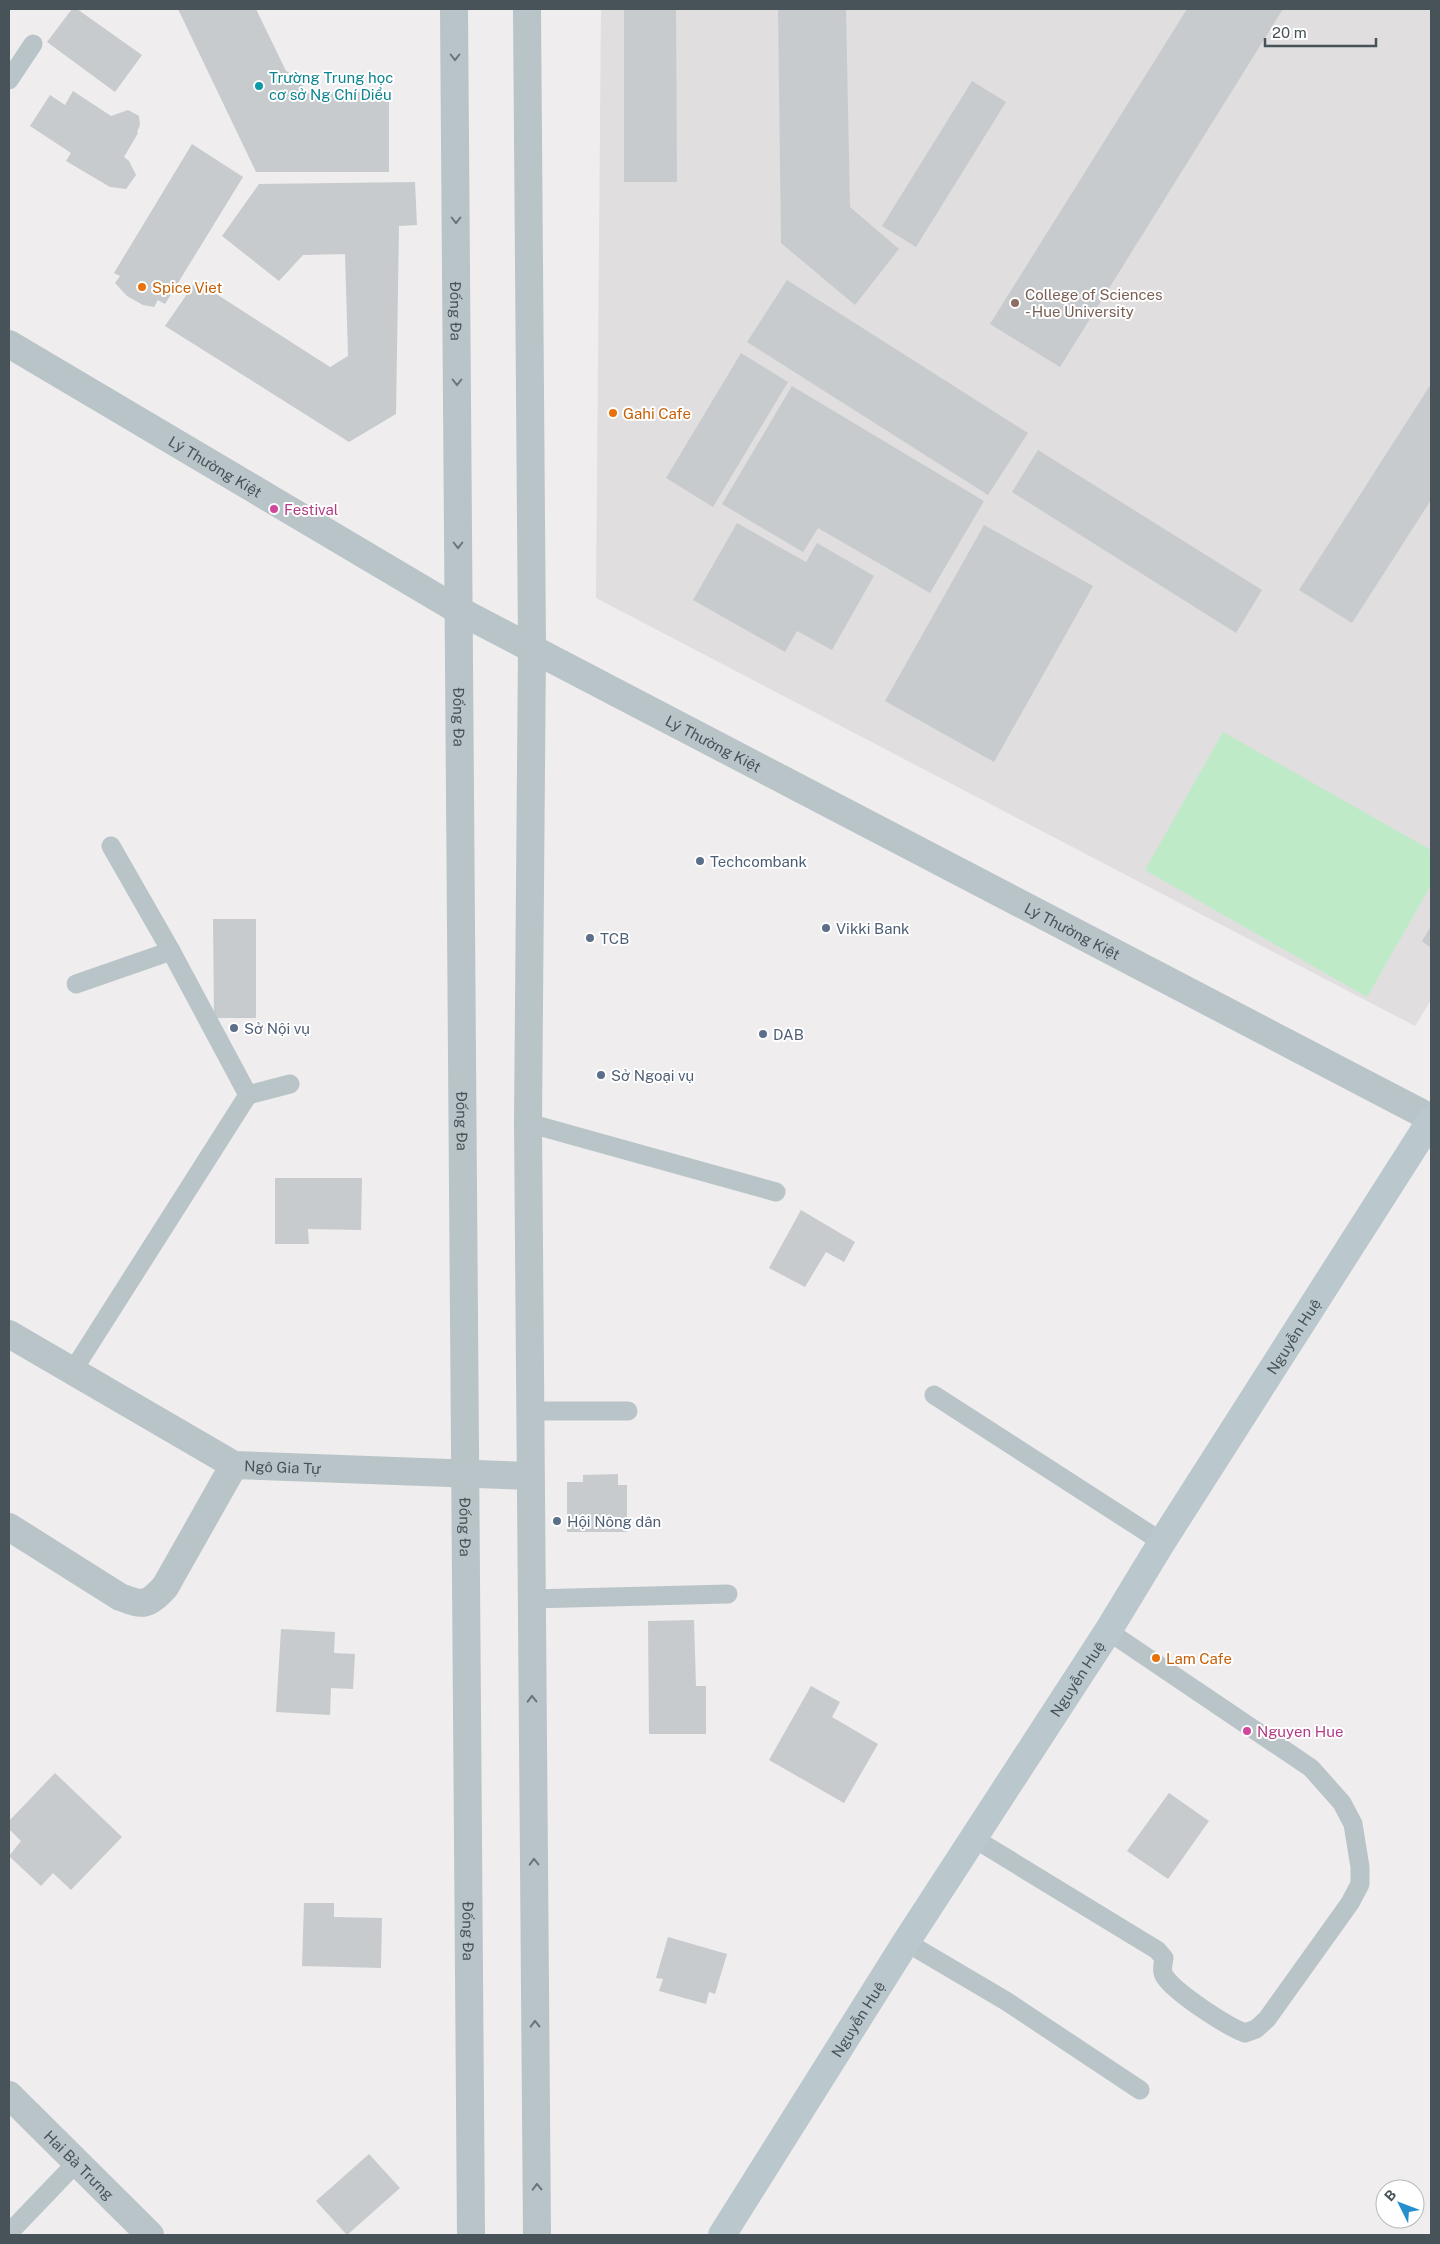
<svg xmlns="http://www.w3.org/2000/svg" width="1440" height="2244" font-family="'Public Sans',sans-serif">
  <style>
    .education { fill: #e0dede }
    .green { fill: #beeac7 }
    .building { fill: #c7cbce }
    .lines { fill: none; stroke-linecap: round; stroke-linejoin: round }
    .service { stroke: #b9c4c8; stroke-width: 19 }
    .minor { stroke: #b9c4c8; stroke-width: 28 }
    .tertiary { stroke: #b9c4c8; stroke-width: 28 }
    .secondary { stroke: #bac7cd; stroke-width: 28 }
    .oneway { stroke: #69757a }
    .culture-dot { fill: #0f9aa8; stroke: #fff; stroke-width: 2 }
    .food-dot { fill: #e8710a; stroke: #fff; stroke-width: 2 }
    .education-dot { fill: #8d6e63; stroke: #fff; stroke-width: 2 }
    .hotel-dot { fill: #d1479c; stroke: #fff; stroke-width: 2 }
    .service-dot { fill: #5c6f8a; stroke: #fff; stroke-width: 2 }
    .labels { text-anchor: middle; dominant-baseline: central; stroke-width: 4; stroke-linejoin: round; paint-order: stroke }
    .culture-label { font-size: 15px; fill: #0d838f; stroke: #fff; text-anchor: start }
    .food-label { font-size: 15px; fill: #c56008; stroke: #fff; text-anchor: start }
    .education-label { font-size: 15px; fill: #785e54; stroke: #fff; text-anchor: start }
    .street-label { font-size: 15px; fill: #475358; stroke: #fff }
    .hotel-label { font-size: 15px; fill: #b23c85; stroke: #fff; text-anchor: start }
    .service-label { font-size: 15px; fill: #4e5e75; stroke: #fff; text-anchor: start }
  </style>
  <rect width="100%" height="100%" fill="#efeded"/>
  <!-- education -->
  <polygon class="education" points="601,9 1431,9 1431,1000 1415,1026 596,598"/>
  <!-- green -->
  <polygon class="green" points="1223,732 1431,850 1431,885 1367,997 1145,870"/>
  <!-- building -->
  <g class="building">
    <polygon points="72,9 77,9 142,55 115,92 47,42"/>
    <polygon points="178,9 256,9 286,71 300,79 306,93 389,92 389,172 256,172"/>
    <polygon points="624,9 676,9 677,182 624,182"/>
    <polygon points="778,9 846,9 850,207 899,249 855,305 781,243"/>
    <polygon points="1187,9 1283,9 1060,367 990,324"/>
    <polygon points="972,81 1006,102 916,247 882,226"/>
    <polygon points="73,91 111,116 128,110 139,116 140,125 137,132 138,133 124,157 129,161 136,175 126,189 110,187 66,161 71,153 30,126 50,95 65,105"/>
    <polygon points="192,144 243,177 165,304 158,300 154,307 143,305 127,296 115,283 120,276 114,273"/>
    <polygon points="415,182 417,225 399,226 396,414 349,442 165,326 196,281 330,367 348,356 345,254 303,255 279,281 222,236 259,184"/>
    <polygon points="787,280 1028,433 988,495 747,342"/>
    <polygon points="741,353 788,382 713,507 666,478"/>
    <polygon points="1431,384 1431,500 1352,623 1299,590"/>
    <polygon points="792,386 984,501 930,593 818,528 803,552 722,504"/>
    <polygon points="1038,450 1262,590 1236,633 1012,492"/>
    <polygon points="737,523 806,562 817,543 874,576 832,650 797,631 785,652 693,600"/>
    <polygon points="984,525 1093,586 994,762 885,701"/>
    <polygon points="213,919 256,919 256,1018 214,1018"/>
    <polygon points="1431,926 1431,948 1422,941"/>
    <polygon points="275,1178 362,1178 361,1230 308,1229 309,1244 275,1244"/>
    <polygon points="801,1210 855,1242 844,1262 826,1252 805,1287 769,1268"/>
    <polygon points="618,1474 618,1485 627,1485 627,1532 567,1532 567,1482 583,1482 583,1475"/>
    <polygon points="694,1620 696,1686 706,1686 706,1734 649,1734 648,1621"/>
    <polygon points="281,1629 335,1632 334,1653 355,1654 353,1689 331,1688 330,1715 276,1712"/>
    <polygon points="811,1686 840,1702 832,1717 878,1744 844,1803 769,1760"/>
    <polygon points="55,1773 122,1837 71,1890 53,1873 41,1886 9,1856 21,1841 9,1829 9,1821"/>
    <polygon points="1169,1793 1209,1821 1168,1879 1127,1851"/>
    <polygon points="304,1903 334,1903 334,1917 382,1918 381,1968 302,1966"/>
    <polygon points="668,1937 727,1954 715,1994 709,1992 706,2004 659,1991 663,1979 656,1978"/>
    <polygon points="369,2154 400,2188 347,2235 316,2201"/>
  </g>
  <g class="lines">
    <!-- service -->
    <g class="service">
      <polyline points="9,80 33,44"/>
      <polyline points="76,984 171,951"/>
      <polyline points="248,1095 290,1084"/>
      <polyline points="528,1123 776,1192"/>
      <polyline points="72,1372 248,1095 171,951 111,846"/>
      <polyline points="934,1395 1162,1542"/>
      <polyline points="529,1411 628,1411"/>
      <polyline points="531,1599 728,1594"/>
      <path d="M975,1839L1157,1950L1164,1958C1163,1964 1161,1972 1165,1977C1176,1993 1226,2026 1245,2033L1256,2029L1267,2019L1350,1903L1360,1884V1867L1353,1824L1342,1803L1311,1768L1108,1631"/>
      <polyline points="906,1942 1006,2001 1140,2090"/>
      <polyline points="9,2233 77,2162"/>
    </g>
    <!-- minor -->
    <g class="minor">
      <path id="s1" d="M9,1334L234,1465L530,1476"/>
      <path d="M9,1527L120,1597C144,1606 147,1606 165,1587L234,1465"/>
      <path id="s2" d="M9,2095L150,2235"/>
    </g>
    <!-- tertiary -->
    <g class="tertiary">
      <path id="s3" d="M454,9L471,2235"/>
      <polyline points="527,9 532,648 528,1123 537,2235"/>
      <path id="s4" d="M9,344L458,610L1431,1118"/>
    </g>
    <!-- secondary -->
    <path class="secondary" id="s5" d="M722,2235L906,1942L1108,1631L1162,1542L1431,1120"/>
  </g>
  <!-- one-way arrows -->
  <defs><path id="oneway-chevron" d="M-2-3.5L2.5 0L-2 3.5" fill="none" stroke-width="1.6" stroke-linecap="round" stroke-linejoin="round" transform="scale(1.25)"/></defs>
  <g class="oneway">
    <use href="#oneway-chevron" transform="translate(455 57) rotate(90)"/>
    <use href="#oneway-chevron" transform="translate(456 220) rotate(90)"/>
    <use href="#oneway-chevron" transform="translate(457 382) rotate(90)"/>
    <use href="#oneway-chevron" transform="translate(458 545) rotate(90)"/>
    <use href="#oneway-chevron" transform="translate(532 1699) rotate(-91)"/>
    <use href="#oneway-chevron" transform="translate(534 1862) rotate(-91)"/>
    <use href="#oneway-chevron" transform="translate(535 2024) rotate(-91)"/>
    <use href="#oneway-chevron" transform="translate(537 2187) rotate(-91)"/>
  </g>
  <!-- markers -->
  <circle class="culture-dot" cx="259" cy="86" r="5"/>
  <g class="food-dot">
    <circle cx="142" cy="287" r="5"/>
    <circle cx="613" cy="413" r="5"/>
    <circle cx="1156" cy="1658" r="5"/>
  </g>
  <circle class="education-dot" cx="1015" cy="303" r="5"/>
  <g class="hotel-dot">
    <circle cx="274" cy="509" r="5"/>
    <circle cx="1247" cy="1731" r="5"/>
  </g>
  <g class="service-dot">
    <circle cx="700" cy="861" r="5"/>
    <circle cx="826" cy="928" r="5"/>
    <circle cx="590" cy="938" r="5"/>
    <circle cx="234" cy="1028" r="5"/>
    <circle cx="763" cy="1034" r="5"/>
    <circle cx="601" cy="1075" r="5"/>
    <circle cx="557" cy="1521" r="5"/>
  </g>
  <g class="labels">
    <!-- culture labels -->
    <g class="culture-label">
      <text x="269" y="77">Trường Trung học<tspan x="269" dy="17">cơ sở Ng Chí Diểu</tspan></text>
    </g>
    <!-- food labels -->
    <g class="food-label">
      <text x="152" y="287">Spice Viet</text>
      <text x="623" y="413">Gahi Cafe</text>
      <text x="1166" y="1658">Lam Cafe</text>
    </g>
    <!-- education labels -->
    <g class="education-label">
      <text x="1025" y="294">College of Sciences<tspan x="1025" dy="17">- Hue University</tspan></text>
    </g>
    <!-- street labels -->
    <g class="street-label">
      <text stroke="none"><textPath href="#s3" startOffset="302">Đống Đa</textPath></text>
      <text stroke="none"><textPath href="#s4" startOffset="240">Lý Thường Kiệt</textPath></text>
      <text stroke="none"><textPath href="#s3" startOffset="708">Đống Đa</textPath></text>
      <text stroke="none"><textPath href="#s4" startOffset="810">Lý Thường Kiệt</textPath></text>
      <text stroke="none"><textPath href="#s4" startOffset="1215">Lý Thường Kiệt</textPath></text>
      <text stroke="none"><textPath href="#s3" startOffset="1112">Đống Đa</textPath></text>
      <text stroke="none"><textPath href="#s5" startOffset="1065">Nguyễn Huệ</textPath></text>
      <text stroke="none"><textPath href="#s1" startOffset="309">Ngô Gia Tự</textPath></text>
      <text stroke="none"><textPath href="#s3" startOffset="1518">Đống Đa</textPath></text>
      <text stroke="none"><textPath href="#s5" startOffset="660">Nguyễn Huệ</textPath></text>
      <text stroke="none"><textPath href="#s3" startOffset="1922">Đống Đa</textPath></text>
      <text stroke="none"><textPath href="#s5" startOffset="255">Nguyễn Huệ</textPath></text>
      <text stroke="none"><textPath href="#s2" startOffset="99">Hai Bà Trưng</textPath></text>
    </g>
    <!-- hotel labels -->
    <g class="hotel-label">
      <text x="284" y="509">Festival</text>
      <text x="1257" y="1731">Nguyen Hue</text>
    </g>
    <!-- service labels -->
    <g class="service-label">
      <text x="710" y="861">Techcombank</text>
      <text x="836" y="928">Vikki Bank</text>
      <text x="600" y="938">TCB</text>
      <text x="244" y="1028">Sở Nội vụ</text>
      <text x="773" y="1034">DAB</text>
      <text x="611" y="1075">Sở Ngoại vụ</text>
      <text x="567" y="1521">Hội Nông dân</text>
    </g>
  </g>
  <!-- border -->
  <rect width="1440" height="2244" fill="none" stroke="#475358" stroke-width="20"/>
  <!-- north arrow -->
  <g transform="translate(1400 2204) rotate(312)"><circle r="24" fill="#ffffff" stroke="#b5babc"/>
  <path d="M0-4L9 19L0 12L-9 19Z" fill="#278fce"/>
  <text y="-8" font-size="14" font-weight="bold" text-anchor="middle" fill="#475358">B</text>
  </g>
  <!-- scale -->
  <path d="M1265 38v8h111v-8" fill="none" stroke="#475358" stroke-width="2.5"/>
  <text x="1272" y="38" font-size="15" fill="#475358" stroke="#ffffff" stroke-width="4" paint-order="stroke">20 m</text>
</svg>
